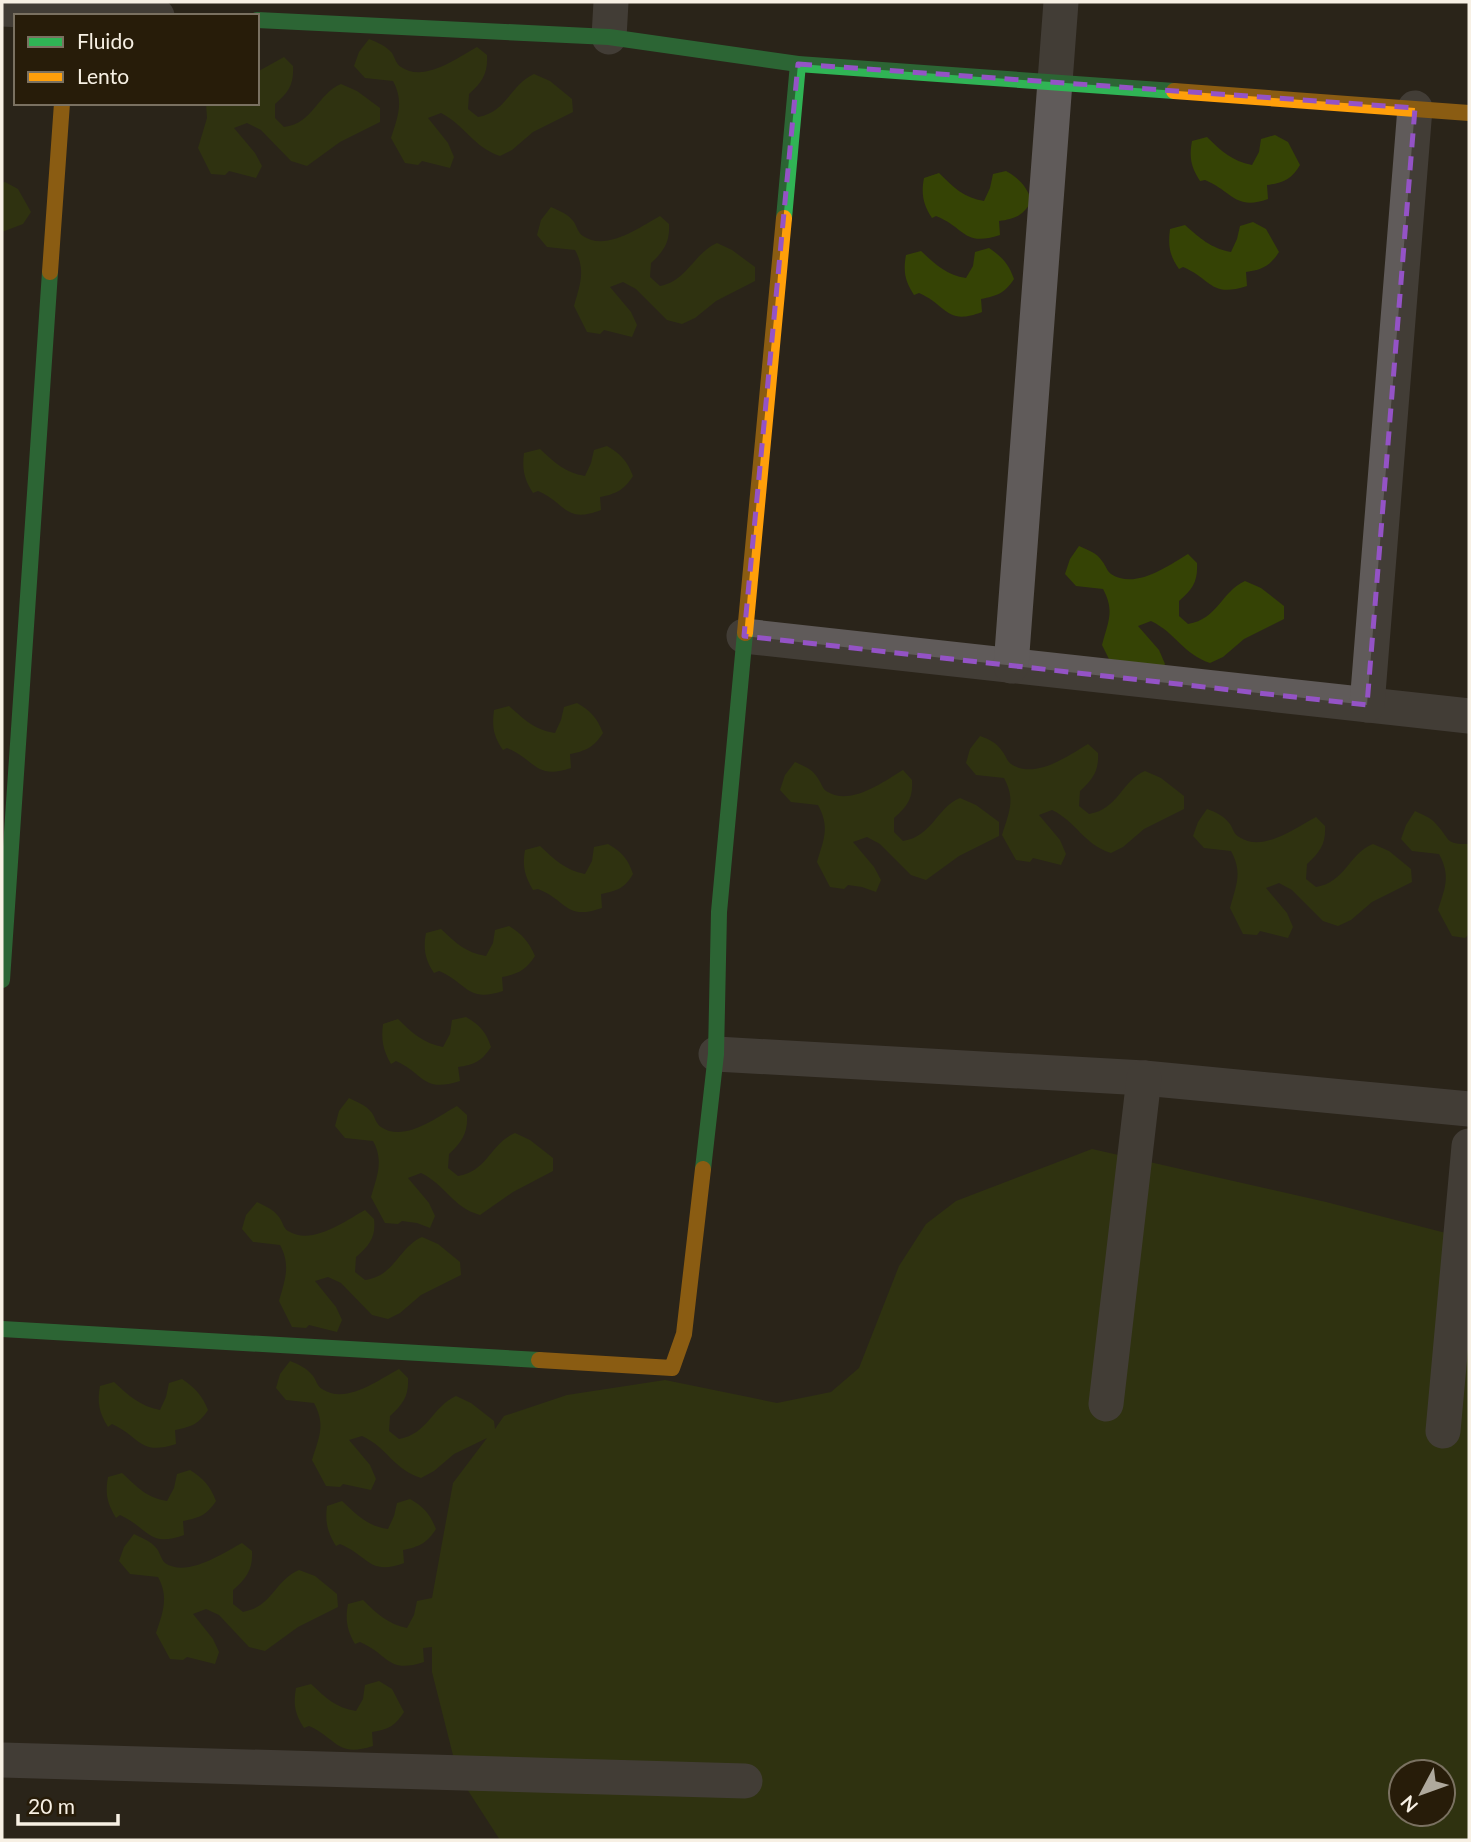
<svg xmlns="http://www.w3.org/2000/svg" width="1471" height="1842" font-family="Lato,sans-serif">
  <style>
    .green { fill: #354305; fill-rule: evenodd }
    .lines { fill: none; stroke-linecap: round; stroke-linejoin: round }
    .street { stroke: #605b5a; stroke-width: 35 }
    .fast { stroke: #30b455; stroke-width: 16 }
    .slow { stroke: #ff9f0a; stroke-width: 16 }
    .marked { fill: none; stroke: #9453c6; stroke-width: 5; stroke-dasharray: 14 9; stroke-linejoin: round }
  </style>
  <rect width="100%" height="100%" fill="#2a241a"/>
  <!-- green -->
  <g class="green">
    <path d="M369,39C377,42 386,46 392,53C395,58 396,64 401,67C424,83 457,58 477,47L487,55C488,74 482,82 469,94L468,109L478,117C507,112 510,85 534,74L550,81L572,99L573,112L533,132L512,150L500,156C473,147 466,126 441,113L428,118L448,143L454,157L450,168L422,161L418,165L405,163L391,138C398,116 404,102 393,81L365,78L354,66L359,52Z"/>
    <path d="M284,57L293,66C294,84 289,92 275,104V118L284,127C314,123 317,94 341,84L357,91L380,108V122L340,142L307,166L291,161L261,130L247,123L234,128L255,153L262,166L256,178L229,171L225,175L211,174L198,148L207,118L206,103H257V72Z"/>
    <path d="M1275,135L1288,142L1300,165C1292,179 1283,183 1267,185L1268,199C1235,211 1232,191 1205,180L1200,181C1191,167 1189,158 1192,141L1207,137C1221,151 1232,161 1252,165L1259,152L1261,139Z"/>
    <path d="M1006,171C1020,179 1026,186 1032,201C1023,215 1016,219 999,221L1000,235C963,247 966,228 936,216L932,218C923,204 921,194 924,178L939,173C953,187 964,198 984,201L990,188L993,174Z"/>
    <polygon points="5,182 18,189 31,212 23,224 2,232 2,183"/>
    <path d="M551,207C560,211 568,214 574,222C577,227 578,233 583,236C606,252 640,227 660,216L669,224C670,242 664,251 651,263L650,277L660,286C687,281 694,253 717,243L732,250L755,267V281L716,301L695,318L682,324L667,320L636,289L623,282L610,287L631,312L637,325L632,337L604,330L600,334L587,332L574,306C580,285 586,270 575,250L547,247L537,235L541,220Z"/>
    <path d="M1253,222L1266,229L1279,252C1270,266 1262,270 1246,272L1247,286C1210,298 1212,279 1183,267L1179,269C1169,255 1168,245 1170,229L1185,225C1200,238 1210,248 1231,252L1237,239L1240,226Z"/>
    <path d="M989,248C1002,257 1009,264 1014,279C1005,293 997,296 981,299L982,312C946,326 947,305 919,293L914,295C905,281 903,272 906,255L921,251C935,264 946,275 966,278L973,266L975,252Z"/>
    <path d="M607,446C621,454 627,461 633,476C624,490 616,494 600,497L601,510C565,524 566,503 538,491L533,493C524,479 522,469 524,453L540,449C554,462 565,473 585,476L591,463L594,450Z"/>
    <path d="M1079,546C1088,550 1097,553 1102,561C1106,566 1107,571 1111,574C1135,590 1168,566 1188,554L1197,563C1198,581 1193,589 1179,601V616L1188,624C1218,619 1221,592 1245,581L1261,588L1284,606V619L1244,639L1223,657L1210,663C1183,654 1176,633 1151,621L1138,626L1159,650L1165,664L1160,675L1115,671L1102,645C1108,622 1115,611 1103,589L1076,586L1065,574L1070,559Z"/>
    <path d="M577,703C591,711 597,718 603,733C594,747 586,751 570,754L571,768C535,780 536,760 507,748L503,750C493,736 492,726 494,710L509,706C524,719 534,730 555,733L561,720L564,707Z"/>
    <path d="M980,736C989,739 997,743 1002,751C1006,756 1007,761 1011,764C1035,780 1068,756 1088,744L1098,753C1099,771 1093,779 1080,791L1079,806L1089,814C1119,809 1121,781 1145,771L1161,778L1184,796V809L1144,829L1123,847L1111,853C1083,844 1077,822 1052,810L1039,815L1060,840L1066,854L1061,865L1033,858L1030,862L1016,860L1002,835C1009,812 1016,800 1004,778L976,775L966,763L970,749Z"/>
    <path d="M795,762C804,766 812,769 817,777C821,782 822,788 826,791C850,807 883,782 903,770L912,780C913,798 908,806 894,818V832L903,841C933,836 936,808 960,798L976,805L999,822V836L959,856L926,880L911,875L880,844L867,837L853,842L874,867L881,880L876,892L862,887L848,885L844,889L830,887L817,862C824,839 830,827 818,805L791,802L780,790L785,775Z"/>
    <path d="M1207,809C1216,812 1224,816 1230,824C1233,829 1234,834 1239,837C1263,853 1295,828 1316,817L1325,826C1326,844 1320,852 1307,864L1306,879L1316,887C1346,882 1348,854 1373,844L1389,851L1411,869L1412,882L1372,902L1351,920L1338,926L1323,921L1292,890L1279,883L1266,888L1287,913L1293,927L1288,938L1260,931L1257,935L1243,934L1230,908C1236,885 1243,873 1231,851L1204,848L1193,836L1198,822Z"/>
    <path d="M1415,811C1423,815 1430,817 1436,824C1450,838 1444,845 1469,844V934L1465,938L1452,936L1438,910C1445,888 1451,876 1439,854L1412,851L1401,839L1406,825Z"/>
    <path d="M608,844C622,852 628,859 633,874C625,888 617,891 601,894L602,908C565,921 567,900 538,889L533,890C525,876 522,867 525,850L540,846C555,860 565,870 585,874L592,861L594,847Z"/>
    <path d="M509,926C522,934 529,942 535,956C526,970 518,974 502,977L503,991C466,1003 468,983 439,971L434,973C425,959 423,949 426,933L441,929C456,943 466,953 486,956L493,943L495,930Z"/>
    <path d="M466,1017C480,1025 486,1032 491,1047C482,1061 474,1065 458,1067L460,1081C422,1093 425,1074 396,1061L391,1064C383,1050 381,1040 383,1024L398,1019C412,1033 423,1043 443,1047L450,1034L452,1020Z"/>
    <path d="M349,1098C357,1102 366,1105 372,1113C375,1117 376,1124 381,1127C404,1143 437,1117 457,1106L467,1115C468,1133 462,1142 449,1154L448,1168L458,1176C487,1172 490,1144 515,1133L530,1140L553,1158V1171L513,1192L480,1215C452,1207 446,1185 421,1173L408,1178L429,1203L435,1216L430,1228L417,1223L402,1221L398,1224L385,1223L371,1197C377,1176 384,1161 373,1141L345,1138L335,1126L339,1111Z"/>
    <path d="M1092,1149L1326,1202L1469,1239V1840H500L458,1775L432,1672V1647L423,1648L424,1662C387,1674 390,1655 360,1642L355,1644C347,1630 345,1620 348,1604L363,1600C377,1614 388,1624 407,1628L414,1615L417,1601L432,1598L453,1483L487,1438L454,1454L434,1471L421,1478C394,1470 387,1447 362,1436L349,1440L370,1465L376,1479L371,1490L343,1484L340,1487L326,1486L312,1460C319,1437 326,1425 314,1403L286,1400L276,1388L280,1374L290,1361C298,1364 307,1368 313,1376C316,1380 317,1386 322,1389C346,1405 378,1380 399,1369L408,1378C409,1396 403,1404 390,1416L389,1431L399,1439C428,1434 432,1407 456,1396L471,1403L494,1421L495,1429L504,1416L567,1395L665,1380L777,1403L831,1392L859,1368L899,1266L926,1224L956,1201ZM1401,1772H1443V1814H1401Z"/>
    <path d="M257,1202C265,1206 273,1209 279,1217C283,1222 283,1228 288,1231C312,1246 345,1221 365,1210L374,1219C376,1237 370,1245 356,1257L355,1272L365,1280C395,1276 398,1248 422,1237L438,1244L460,1262L461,1275L421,1295L400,1313L388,1319L372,1315L341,1283L328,1277L315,1281L336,1307L342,1320L337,1332L309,1325L306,1328L292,1327L279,1301C285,1280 291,1265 280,1245L253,1242L242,1229L246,1215Z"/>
    <path d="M182,1379C195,1388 202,1395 208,1410C199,1424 191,1427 175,1430L176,1444C139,1456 141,1437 112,1424L108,1427C99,1412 97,1403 100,1386L114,1382C129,1396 140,1406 160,1410L166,1397L169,1383Z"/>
    <path d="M190,1470C204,1479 210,1486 216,1501C207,1515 199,1518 183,1521L184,1535C148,1548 149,1528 120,1515L116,1518C107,1503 105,1494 108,1477L122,1473C137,1487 147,1498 167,1501L174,1488L177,1474Z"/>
    <path d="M410,1499C424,1507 430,1514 436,1529C427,1543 419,1547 403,1550L404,1563C369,1576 369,1556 340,1544L336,1546C327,1531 325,1522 327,1506L342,1501C357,1515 367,1526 388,1529L394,1516L397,1503Z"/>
    <path d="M134,1534C142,1538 151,1541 157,1549C160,1553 161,1559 165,1563C187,1578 223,1553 242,1543L252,1551C253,1569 247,1578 233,1590V1604L243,1612C272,1607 275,1580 299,1570L315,1576L337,1594L338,1607L298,1627L265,1651L249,1647L219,1615L206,1609L193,1614L213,1639L219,1652L215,1664L187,1657L183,1660L170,1659L156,1633C163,1612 169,1597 158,1577L130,1574L119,1561L124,1547Z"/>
    <path d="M379,1681L392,1689L404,1712C396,1725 388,1730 372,1732L373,1746C336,1758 337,1738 309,1726L304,1728C295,1714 293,1705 296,1688L311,1684C326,1698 336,1708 356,1711L363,1699L365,1685Z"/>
  </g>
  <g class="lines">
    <!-- street -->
    <g class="street">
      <polyline points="2,9 157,16"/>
      <polyline points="609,37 611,2"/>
      <polyline points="744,636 1469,716"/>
      <polyline points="1011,666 1061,2"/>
      <polyline points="1367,705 1415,108"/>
      <polyline points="716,1054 1144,1078 1469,1109"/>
      <polyline points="1106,1404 1144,1078"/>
      <polyline points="1443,1431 1469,1146"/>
      <polyline points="2,1760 745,1781"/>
    </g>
    <!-- fast -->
    <g class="fast">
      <polyline points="257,20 609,37 798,64 1174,91"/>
      <polyline points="784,218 798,64"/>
      <polyline points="2,980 50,272"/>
      <polyline points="703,1169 716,1054 719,912 745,633"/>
      <polyline points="2,1329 539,1360"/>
    </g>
    <!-- slow -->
    <g class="slow">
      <polyline points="1174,91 1469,113"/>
      <polyline points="50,272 62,103"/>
      <polyline points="745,633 784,218"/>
      <polyline points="539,1360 672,1368 684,1334 703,1169"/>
    </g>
  </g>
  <!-- marked area -->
  <path d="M0 0H1471V1842H0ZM798,64L1415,108L1367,705L744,636Z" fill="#2a241a" fill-opacity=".55" fill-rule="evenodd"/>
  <path class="marked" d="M798,64L1415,108L1367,705L744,636Z"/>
  <!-- border -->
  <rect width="1471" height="1842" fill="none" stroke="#f7f0e4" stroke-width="7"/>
  <!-- legend -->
  <rect x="14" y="14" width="245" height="91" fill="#271c09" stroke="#7a7161" stroke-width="2"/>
  <rect x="28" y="37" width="35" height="10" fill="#30b455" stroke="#7a7161" stroke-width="2"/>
  <text x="77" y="49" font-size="21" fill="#f7f0e4">Fluido</text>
  <rect x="28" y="72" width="35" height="10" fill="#ff9f0a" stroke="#7a7161" stroke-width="2"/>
  <text x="77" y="84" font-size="21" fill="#f7f0e4">Lento</text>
  <!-- north arrow -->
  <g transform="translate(1422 1793) rotate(229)"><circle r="33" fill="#271c09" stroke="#7a7161" stroke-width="2"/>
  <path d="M0-5L12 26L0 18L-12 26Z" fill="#afa99d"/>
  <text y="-10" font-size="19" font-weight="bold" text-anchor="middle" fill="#f7f0e4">N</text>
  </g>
  <!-- scale -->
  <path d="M18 1814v10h100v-10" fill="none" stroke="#f7f0e4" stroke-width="3.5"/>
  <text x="28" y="1814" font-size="21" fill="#f7f0e4" stroke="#271c09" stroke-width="5" paint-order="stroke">20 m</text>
</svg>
